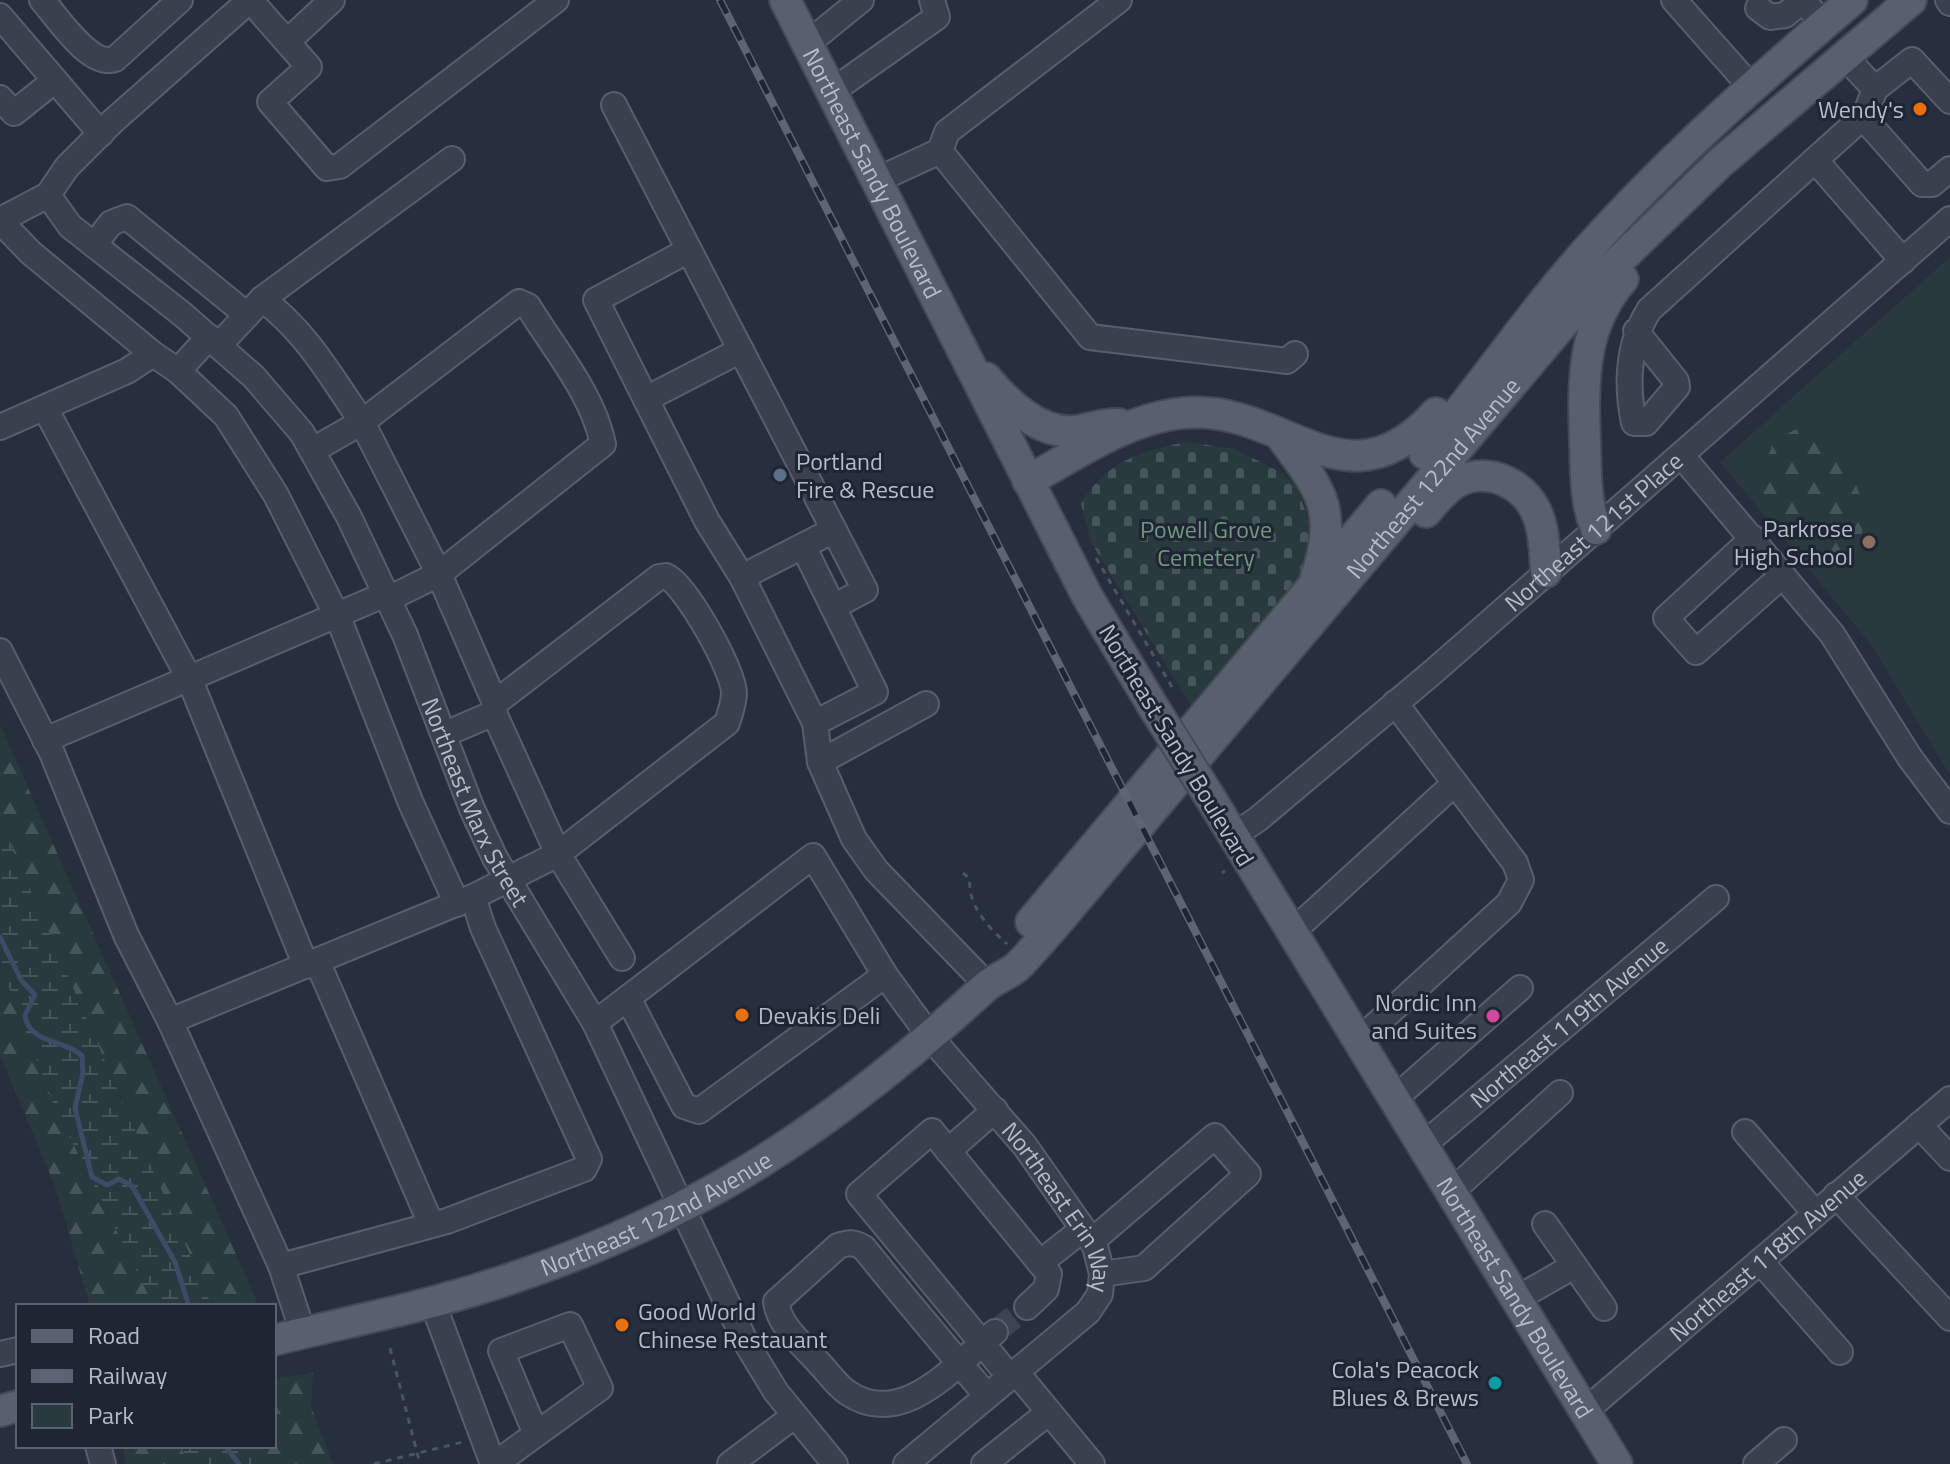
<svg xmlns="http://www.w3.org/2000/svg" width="1950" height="1464" font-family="'Titillium Web',sans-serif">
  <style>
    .green { fill: #293a3f }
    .forest { fill: url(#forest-firs) }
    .wetland { fill: url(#wetland-marsh) }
    .cemetery { fill: url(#cemetery-stones) }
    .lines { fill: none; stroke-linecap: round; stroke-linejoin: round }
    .stream { stroke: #3e4a66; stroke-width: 5 }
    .minor-tunnel { stroke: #3d4353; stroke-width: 24; stroke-dasharray: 24 12; stroke-linecap: butt }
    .minor-casing { stroke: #595e6c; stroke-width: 28 }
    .major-casing { stroke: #444957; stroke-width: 34 }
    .path { stroke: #47575c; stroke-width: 3; stroke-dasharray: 6 6; stroke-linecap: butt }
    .minor { stroke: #3b404e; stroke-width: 24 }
    .major { stroke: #595f6e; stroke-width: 30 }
    .rail-casing { stroke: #5d6475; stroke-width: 8 }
    .rail { stroke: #202533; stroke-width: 5; stroke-dasharray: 15; stroke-linecap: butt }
    .major-bridge-casing { stroke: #444957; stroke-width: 34; stroke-linecap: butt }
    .major-bridge { stroke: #595f6e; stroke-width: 30 }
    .food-dot { fill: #e8710a; stroke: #202533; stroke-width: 3 }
    .service-dot { fill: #5c6f8a; stroke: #202533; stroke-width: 3 }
    .education-dot { fill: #8d6e63; stroke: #202533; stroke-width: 3 }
    .hotel-dot { fill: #d1479c; stroke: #202533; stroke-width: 3 }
    .culture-dot { fill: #0f9aa8; stroke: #202533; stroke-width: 3 }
    .labels { text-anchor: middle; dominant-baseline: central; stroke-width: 6; stroke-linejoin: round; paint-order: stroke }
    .poi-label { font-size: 24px; fill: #b7bcc9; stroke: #202533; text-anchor: end }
    .street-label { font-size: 24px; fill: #b7bcc9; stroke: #202533 }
    .park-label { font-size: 24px; fill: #70987e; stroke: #202533 }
  </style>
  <defs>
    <pattern id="forest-firs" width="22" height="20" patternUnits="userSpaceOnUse" patternTransform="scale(2)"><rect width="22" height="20" fill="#293a3f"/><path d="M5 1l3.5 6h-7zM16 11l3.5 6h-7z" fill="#465559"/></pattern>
    <pattern id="wetland-marsh" width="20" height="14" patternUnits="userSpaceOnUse" patternTransform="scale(2)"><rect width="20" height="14" fill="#293a3f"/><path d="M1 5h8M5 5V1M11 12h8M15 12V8" fill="none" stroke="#465559"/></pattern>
    <pattern id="cemetery-stones" width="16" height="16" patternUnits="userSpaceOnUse" patternTransform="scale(2)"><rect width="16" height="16" fill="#293a3f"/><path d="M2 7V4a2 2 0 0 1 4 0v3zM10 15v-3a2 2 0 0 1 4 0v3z" fill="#465559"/></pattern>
  </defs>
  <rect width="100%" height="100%" fill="#272e3e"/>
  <!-- green -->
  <polygon class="green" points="1950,257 1950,775 1872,646 1720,462"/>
  <!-- forest -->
  <g class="forest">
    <path d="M1819,424C1839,449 1887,519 1851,548C1843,554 1830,557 1822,561C1802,545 1765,513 1762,486C1760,474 1769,455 1773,443L1794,430Z"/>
    <polygon points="0,725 259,1306 212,1306 0,821"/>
    <polygon points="0,964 54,1105 154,1306 90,1306 55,1186 0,1055"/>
    <polygon points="313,1373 311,1407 333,1464 271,1464 257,1446 274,1446 274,1378"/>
    <polygon points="123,1446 181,1446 188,1464 126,1464"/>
  </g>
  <!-- wetland -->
  <g class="wetland">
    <polygon points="0,821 14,853 212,1306 154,1306 54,1105 0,964"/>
    <polygon points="182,1446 257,1446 271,1464 188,1464"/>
  </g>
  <!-- cemetery -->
  <path class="cemetery" d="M1188,442L1234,449L1283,473L1297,488L1310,523L1311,546L1306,576L1191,706L1091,542L1081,504C1104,462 1144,449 1188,442Z"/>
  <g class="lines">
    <!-- stream -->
    <g class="stream">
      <path d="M0,937L21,980L35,995L25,1015C28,1044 67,1040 82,1056L83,1073L75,1108L92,1177L107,1185L119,1179L132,1186L175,1262L189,1306"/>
      <polyline points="225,1446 239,1464"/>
    </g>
    <!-- minor-tunnel -->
    <polyline class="minor-tunnel" points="995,1332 1027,1307"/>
    <!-- minor casing -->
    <g class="minor-casing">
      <g id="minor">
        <path d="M42,0C58,18 90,68 115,59L180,0"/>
        <polyline points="1674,0 1751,87"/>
        <polyline points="1948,0 1950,3"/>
        <polyline points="1758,8 1770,17 1785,15 1803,0 1823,24"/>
        <polyline points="0,16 101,134"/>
        <polyline points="287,42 332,0"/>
        <polyline points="807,44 861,0"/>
        <polyline points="1845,57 1875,89"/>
        <polyline points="831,92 937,17 932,0"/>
        <polyline points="0,98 14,113 54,81"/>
        <polyline points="614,105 865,590 833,607"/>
        <polyline points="1865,115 1869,124 1922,184 1932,184 1950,169"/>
        <polyline points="940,151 947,132 1119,0"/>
        <polyline points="875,181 940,151 1090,337 1287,361 1295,354"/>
        <path id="s1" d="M48,195L70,226L182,314L254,377L302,433L349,517L405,635L472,809L495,858L595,1023L745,1341L776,1392L835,1464"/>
        <polyline points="0,220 48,195 67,167 113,121 250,0 309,67 270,102 327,168 340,166 556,0"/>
        <polyline points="0,221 31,253 153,354"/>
        <polyline points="94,245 111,223 127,217 247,315"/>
        <polyline points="689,250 596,300 707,521 742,577"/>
        <polyline points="1903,261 1815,160 1865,115 1875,89 1912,60 1950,101"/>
        <polyline points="262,299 452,159"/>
        <path d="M519,302L528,306C554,349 593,394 603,444L439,574L362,422Z"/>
        <path d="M1636,331L1676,381L1677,387L1646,423H1634C1626,384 1628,344 1649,310L1815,160"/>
        <path d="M219,345L262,299C305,330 333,379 362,422L313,450"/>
        <polyline points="178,371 226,416 276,495 340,622 410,801 457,904"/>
        <polyline points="646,399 741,350"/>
        <polyline points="45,408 189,678 306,966"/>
        <polyline points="0,427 127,371 153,354 178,371 209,337"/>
        <polyline points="1681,455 1832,634 1910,758 1950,811"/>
        <polyline points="834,530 742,577 815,723 820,762 854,839 876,870 987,985"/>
        <polyline points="1753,538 1666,618 1696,652 1783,575"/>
        <polyline points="803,546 875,692 815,723"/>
        <polyline points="388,599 439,574 495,703 494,713"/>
        <polyline points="0,651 52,753 126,935 170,1021"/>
        <polyline points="445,734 494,713 558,854 622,958"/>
        <polyline points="45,740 386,594"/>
        <polyline points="820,762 926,704"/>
        <path id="s2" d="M1233,836L1258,819L1433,672L1950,219"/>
        <polyline points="1291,933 1455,783"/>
        <polyline points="317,961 431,1224"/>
        <polyline points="628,998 684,1106 699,1111 885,975"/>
        <path id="s3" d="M595,1023L813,856L885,975L931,1038L1025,1146L1095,1246L1102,1274L1100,1294L1088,1312L906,1464"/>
        <polyline points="1357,1042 1509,903 1521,880 1515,863 1395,703"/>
        <polyline points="1393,1100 1520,988"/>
        <polyline points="1919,1125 1950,1158"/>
        <polyline points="1745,1132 1815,1213"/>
        <path id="s4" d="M1422,1146L1716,898"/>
        <polyline points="948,1151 995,1110"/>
        <polyline points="1450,1193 1560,1093"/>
        <polyline points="1836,1195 1950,1318"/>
        <polyline points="1545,1224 1604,1308"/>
        <polyline points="1092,1241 1215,1136 1248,1174 1144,1268 1102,1274"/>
        <polyline points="1760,1261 1840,1352"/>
        <polyline points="1040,1263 1083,1229"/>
        <polyline points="281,1266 170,1021 470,898"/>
        <polyline points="1516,1299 1574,1266"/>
        <polyline points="432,1301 493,1464"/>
        <path d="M303,1333L281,1266L447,1221L584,1169L589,1159L483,928L473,897L558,854L727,723C730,714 734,702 734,693C734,671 686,585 666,576L659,577L495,703"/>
        <polyline points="0,1354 18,1350"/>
        <polyline points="1016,1372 1092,1464"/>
        <polyline points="1010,1377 859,1194 932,1131 1049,1274 1046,1289 1027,1307"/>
        <path d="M987,1396C946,1347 904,1298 864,1248C854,1242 849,1242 838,1246L776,1302C779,1326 803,1345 818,1362C828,1372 837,1386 848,1393C903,1430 955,1365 995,1332"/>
        <path id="s5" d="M1585,1411L1950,1099"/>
        <polyline points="98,1446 103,1464"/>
        <polyline points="495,1464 600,1388 570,1325 501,1351 536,1434"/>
        <polyline points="730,1464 794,1416"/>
        <polyline points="984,1464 1049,1412"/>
        <polyline points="1756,1464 1784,1440"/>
      </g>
    </g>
    <!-- major casing -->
    <g class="major-casing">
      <g id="major">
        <path id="s6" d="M785,0L1087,596L1154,708"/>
        <path d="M986,378C1006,402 1040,435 1075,431C1091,429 1103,423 1119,424"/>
        <path d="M1280,435C1320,489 1339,508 1316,577"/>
        <path d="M1425,454C1485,382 1536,305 1600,236C1678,151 1764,75 1852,0"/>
        <path d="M1028,481C1075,455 1128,418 1183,413C1285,403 1344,514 1436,413"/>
        <path d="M1426,512C1435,501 1445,489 1457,482C1491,465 1530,486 1540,522C1545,538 1545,556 1546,572"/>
        <path d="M1596,529C1585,501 1586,473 1585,443C1583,383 1581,327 1623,279"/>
        <path id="s7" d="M1211,799L1617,1464"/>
        <polyline points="1031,922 1381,505"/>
        <path id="s8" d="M274,1340C346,1322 420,1308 491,1285C690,1222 831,1129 983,989C993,979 1008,975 1018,966C1031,953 1043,938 1055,925L1604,275L1721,162L1911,0"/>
        <polyline points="0,1411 18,1406"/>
      </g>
    </g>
    <!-- path -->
    <g class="path">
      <polyline points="1096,558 1172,687"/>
      <path d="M963,873L970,879C967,905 989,928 1007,944"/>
      <polyline points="1222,873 1225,871"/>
      <polyline points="390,1348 420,1464"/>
      <polyline points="374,1464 463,1442"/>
    </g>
    <!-- minor -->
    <use href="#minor" class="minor"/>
    <!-- major -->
    <use href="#major" class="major"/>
    <!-- rail casing -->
    <g class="rail-casing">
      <polyline id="rail" points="720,0 1467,1464"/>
    </g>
    <!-- rail -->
    <use href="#rail" class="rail"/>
    <!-- major-bridge casing -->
    <g class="major-bridge-casing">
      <polyline id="major-bridge" points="1154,708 1211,799"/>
    </g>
    <!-- major-bridge -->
    <use href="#major-bridge" class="major-bridge"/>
  </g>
  <!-- markers -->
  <g class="food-dot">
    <circle cx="1920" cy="109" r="8"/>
    <circle cx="742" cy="1015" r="8"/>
    <circle cx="622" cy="1325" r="8"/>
  </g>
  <circle class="service-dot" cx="780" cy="475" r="8"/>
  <circle class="education-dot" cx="1869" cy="542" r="8"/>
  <circle class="hotel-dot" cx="1493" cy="1016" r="8"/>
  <circle class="culture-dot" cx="1495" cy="1383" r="8"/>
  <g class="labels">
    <!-- poi labels -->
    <g class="poi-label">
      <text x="1904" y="109">Wendy's</text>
      <text x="796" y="461" text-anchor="start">Portland<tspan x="796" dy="28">Fire &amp; Rescue</tspan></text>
      <text x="1853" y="528">Parkrose<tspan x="1853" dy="28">High School</tspan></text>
      <text x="1477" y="1002">Nordic Inn<tspan x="1477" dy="28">and Suites</tspan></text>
      <text x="758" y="1015" text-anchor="start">Devakis Deli</text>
      <text x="638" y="1311" text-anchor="start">Good World<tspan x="638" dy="28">Chinese Restauant</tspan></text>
      <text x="1479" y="1369">Cola's Peacock<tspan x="1479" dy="28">Blues &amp; Brews</tspan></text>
    </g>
    <!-- street labels -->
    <g class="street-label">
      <text stroke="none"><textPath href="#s6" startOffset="194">Northeast Sandy Boulevard</textPath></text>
      <text stroke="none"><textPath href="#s8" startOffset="1486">Northeast 122nd Avenue</textPath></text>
      <text stroke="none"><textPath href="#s2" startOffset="472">Northeast 121st Place</textPath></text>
      <text transform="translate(1177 745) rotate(59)">Northeast Sandy Boulevard</text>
      <text stroke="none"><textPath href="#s1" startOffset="758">Northeast Marx Street</textPath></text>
      <text stroke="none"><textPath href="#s4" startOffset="192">Northeast 119th Avenue</textPath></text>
      <text stroke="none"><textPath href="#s3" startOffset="706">Northeast Erin Way</textPath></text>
      <text stroke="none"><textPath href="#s8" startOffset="404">Northeast 122nd Avenue</textPath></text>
      <text stroke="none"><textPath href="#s5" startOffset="240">Northeast 118th Avenue</textPath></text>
      <text stroke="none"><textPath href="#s7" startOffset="584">Northeast Sandy Boulevard</textPath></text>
    </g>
    <!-- park labels -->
    <g class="park-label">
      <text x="1206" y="529">Powell Grove<tspan x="1206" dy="28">Cemetery</tspan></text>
    </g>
  </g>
  <!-- legend -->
  <rect x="16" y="1304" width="260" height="144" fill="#202533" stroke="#5c616f" stroke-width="2"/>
  <rect x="32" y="1330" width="40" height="12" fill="#595f6e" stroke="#5c616f" stroke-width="2"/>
  <text x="88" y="1344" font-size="24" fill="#b7bcc9">Road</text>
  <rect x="32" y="1370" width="40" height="12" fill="#5d6475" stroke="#5c616f" stroke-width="2"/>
  <text x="88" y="1384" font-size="24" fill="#b7bcc9">Railway</text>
  <rect x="32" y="1404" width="40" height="24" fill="#293a3f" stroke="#5c616f" stroke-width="2"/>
  <text x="88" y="1424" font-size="24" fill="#b7bcc9">Park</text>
</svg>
